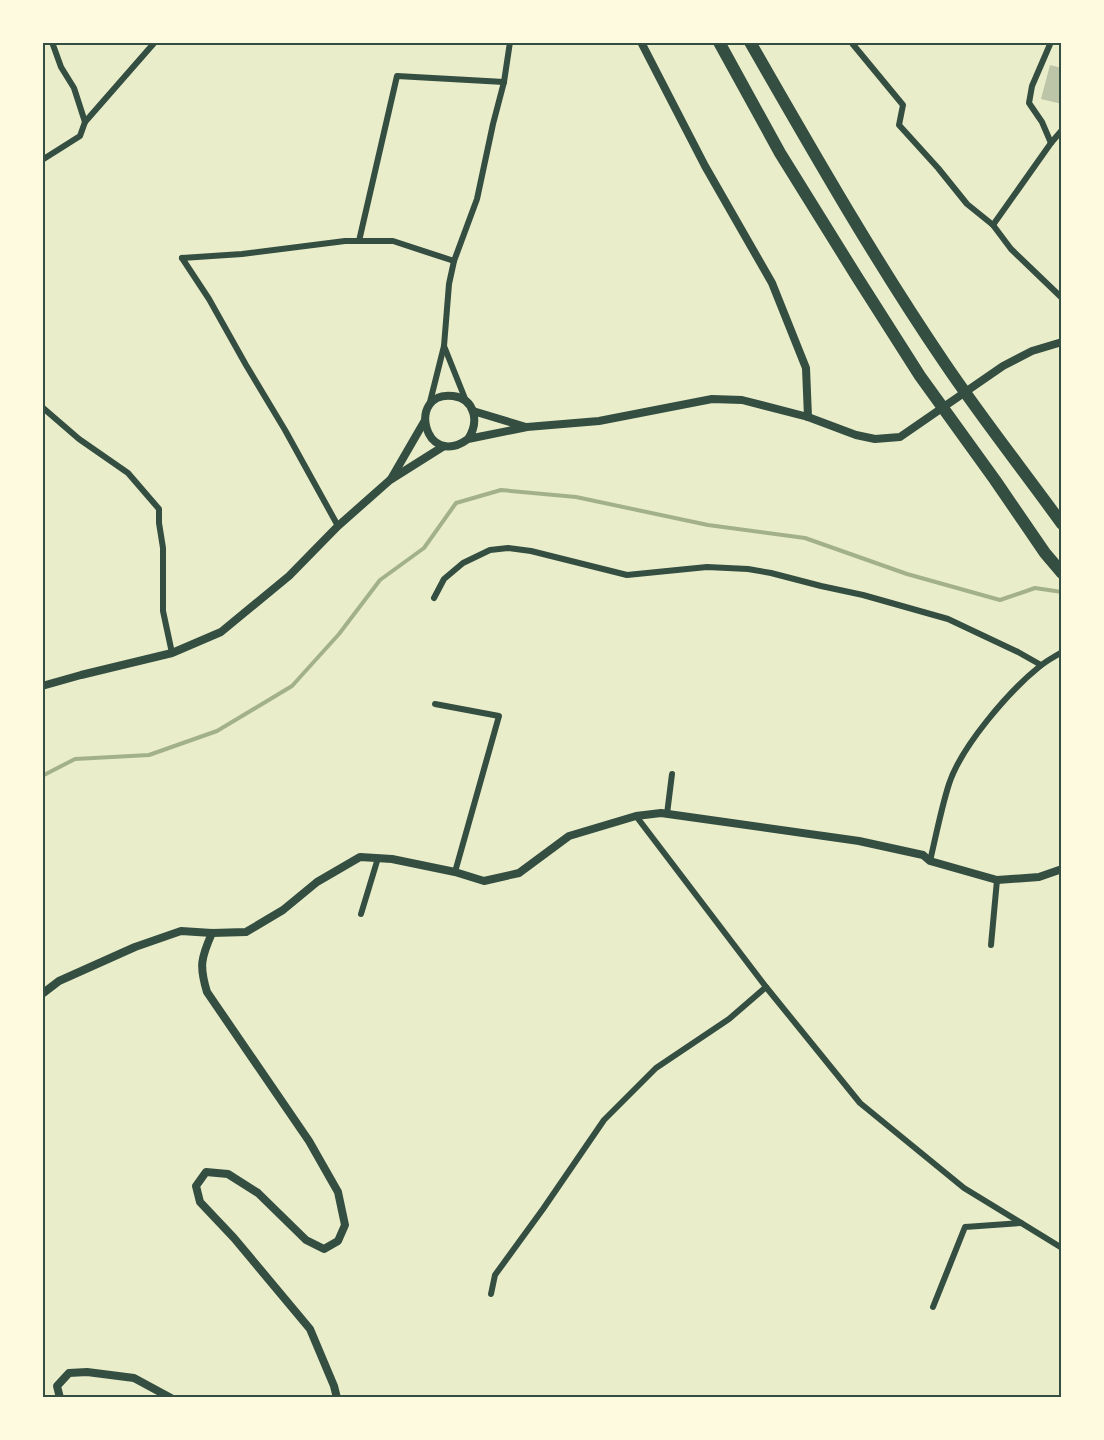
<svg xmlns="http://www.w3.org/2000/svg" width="1104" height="1440" font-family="'Golos Text',sans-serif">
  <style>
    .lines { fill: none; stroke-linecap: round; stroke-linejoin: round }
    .stream { stroke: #a3b18a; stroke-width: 4 }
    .building { fill: #bcc5a7 }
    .minor { stroke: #344e41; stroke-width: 6 }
    .tertiary { stroke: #344e41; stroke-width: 8 }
    .motorway { stroke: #344e41; stroke-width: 12 }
    .neatline { fill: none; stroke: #344e41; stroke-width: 2 }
  </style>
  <rect width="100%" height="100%" fill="#e9edc9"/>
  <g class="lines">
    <!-- stream -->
    <polyline class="stream" points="42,776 75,759 149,755 217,731 292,686 339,634 380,580 424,548 456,503 501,490 576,497 708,525 805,538 907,574 1000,600 1035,588 1062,592"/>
  </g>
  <!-- building -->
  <polygon class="building" points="1050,65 1062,68 1062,104 1041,99"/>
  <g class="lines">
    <!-- minor -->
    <g class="minor">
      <polyline points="851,42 903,105 899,125 938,168 967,204 993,225 1011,249 1062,298"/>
      <polyline points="1051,42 1032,86 1029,103 1042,122 1051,143"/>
      <polyline points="85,122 155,42"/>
      <polyline points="42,160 80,136 85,122 74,88 61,67 52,42"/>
      <polyline points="993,225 1051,143 1062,130"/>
      <polyline points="359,241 397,76 504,82"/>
      <polyline points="182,258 209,299 246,365 285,430 338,526"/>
      <polyline points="182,258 242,254 345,241 393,241 454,261"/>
      <polyline points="444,346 466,401"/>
      <polyline points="429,406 444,346 449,284 454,261 477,199 493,124 504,82 510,42"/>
      <polyline points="42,407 79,439 128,473 159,509 159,523 163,548 163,611 172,653"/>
      <polyline points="434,598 444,579 463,563 490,550 508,548 531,551 627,575 707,567 748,569 771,573 821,586 863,595 948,619 1018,652 1041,665"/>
      <polyline points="435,704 499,716 455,872"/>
      <polyline points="667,814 672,774"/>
      <polyline points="636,816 766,987 860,1103 964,1188 1062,1248"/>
      <path d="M930,861C936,836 941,809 949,784C961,747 1008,692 1039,667C1046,661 1054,657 1062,652"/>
      <polyline points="361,914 378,858"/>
      <polyline points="991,945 997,880"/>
      <polyline points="491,1294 495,1275 543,1209 604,1120 656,1068 729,1019 766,987"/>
      <polyline points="933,1307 965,1227 1021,1223"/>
    </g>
    <!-- tertiary -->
    <g class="tertiary">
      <polyline points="641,42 705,166 772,283 806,368 808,417"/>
      <polyline points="473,411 526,427"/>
      <path d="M468,439C479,423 476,399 453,396C406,390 424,471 468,439L527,427L599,421L712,399L742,400L808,417L856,435L875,439L900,437L1003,366L1032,351L1062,342"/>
      <polyline points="391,479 424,422"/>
      <polyline points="42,686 81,675 172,653 221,632 289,576 338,526 390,480 444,446"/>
      <path d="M212,933C201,958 199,966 207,992L309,1141L338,1192L345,1225L338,1241L324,1249L306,1240L258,1193L228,1174L206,1172L196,1186L200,1202L234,1238L310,1329L334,1386L337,1398"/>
      <polyline points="42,994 59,981 135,947 181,931 212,933 246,932 283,910 317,882 360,857 392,859 455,872 484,881 519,873 569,836 636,816 661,813 859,841 923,855 930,861 997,880 1039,877 1062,869"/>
      <polyline points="60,1398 57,1386 69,1373 87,1372 134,1378 171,1398"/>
    </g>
    <!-- motorway -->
    <g class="motorway">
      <polyline points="719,42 780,153 857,277 920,376 995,480 1045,553 1062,573"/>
      <path d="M750,42C812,150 874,259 944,362C981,417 1023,470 1062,524"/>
    </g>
  </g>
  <!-- border -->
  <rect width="1104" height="1440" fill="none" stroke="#fefae0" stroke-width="87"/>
  <rect x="44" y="44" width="1016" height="1352" class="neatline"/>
</svg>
